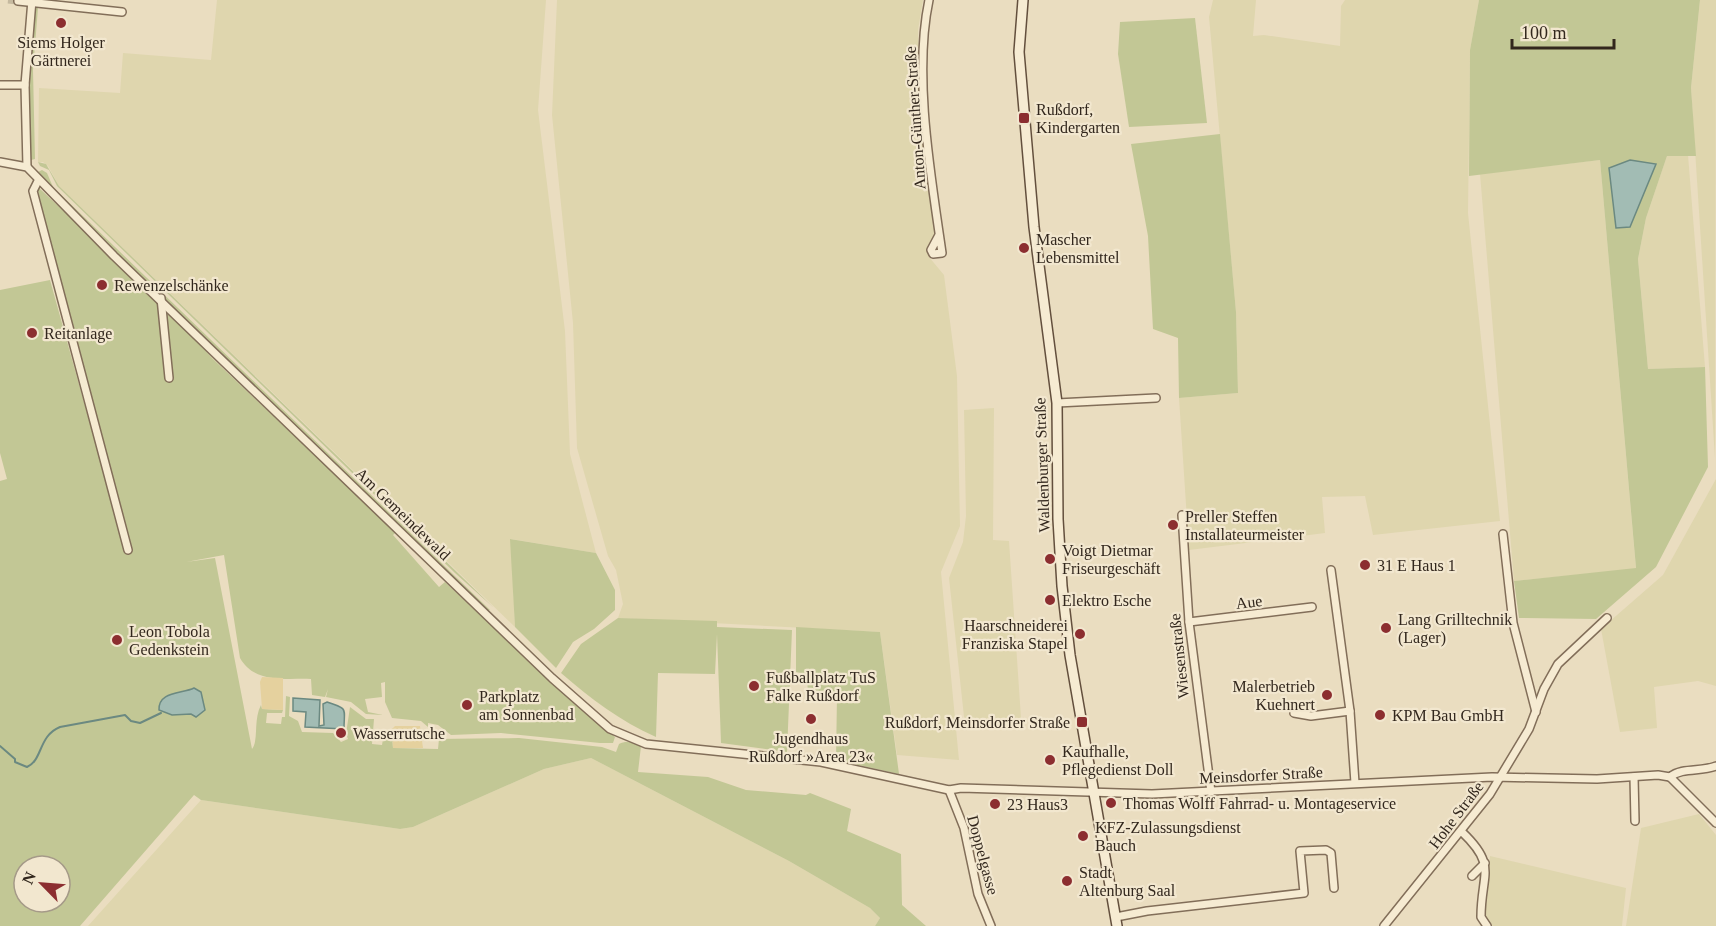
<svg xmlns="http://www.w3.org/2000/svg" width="1716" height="926" font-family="'Times New Roman',serif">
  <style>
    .farmland { fill: #dfd6ae }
    .green { fill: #c2c795; fill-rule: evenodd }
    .sand { fill: #e5d19e }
    .water { fill: #a2bcb4; stroke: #6b8981; stroke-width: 1.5 }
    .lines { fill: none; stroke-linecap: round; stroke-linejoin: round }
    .stream { stroke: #6b8981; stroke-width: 2 }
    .minor-tunnel { stroke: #c5b99f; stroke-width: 7; stroke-dasharray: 7 3.5; stroke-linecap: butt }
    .minor-casing { stroke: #826e59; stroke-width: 10 }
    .secondary-casing { stroke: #634f3d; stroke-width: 12 }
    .minor { stroke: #f6ebd2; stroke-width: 7 }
    .secondary { stroke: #f6ebd2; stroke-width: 9 }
    .poi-dot { fill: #8c2e30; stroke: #f2e7cf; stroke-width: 2 }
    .labels { text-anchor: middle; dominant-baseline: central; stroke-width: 4.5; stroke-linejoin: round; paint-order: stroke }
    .poi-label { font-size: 16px; fill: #32271d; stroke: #f2e7cf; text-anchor: start }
    .street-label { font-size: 16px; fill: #32271d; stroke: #f2e7cf }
  </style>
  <rect width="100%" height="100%" fill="#eaddc0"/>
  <!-- farmland -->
  <g class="farmland">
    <polygon points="217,0 546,0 538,110 565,331 570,454 596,553 511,539 515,627 59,186 48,166 43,162 38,162 39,88 120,93 123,53 211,60"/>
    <polygon points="557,0 923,0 918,30 920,99 936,231 929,246 929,257 944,275 957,376 960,526 941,572 959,760 897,755 880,632 618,618 623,604 616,570 608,556 577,448 573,323 552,115"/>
    <polygon points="1213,0 1256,0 1253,36 1264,35 1340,46 1341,6 1345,0 1479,0 1470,50 1468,213 1500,521 1373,535 1365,496 1322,497 1325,533 1189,550 1179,398 1238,393 1236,312 1209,17"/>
    <polygon points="1700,0 1716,0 1715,458 1691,88"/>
    <polygon points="1688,155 1705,367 1648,369 1638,259 1646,218 1667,156"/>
    <polygon points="1600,160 1636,569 1514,581 1480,174"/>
    <polygon points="994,408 993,540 1009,541 1021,718 965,726 949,578 963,542 966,516 964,410"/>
    <polygon points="1716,479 1716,686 1698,681 1654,687 1657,728 1620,732 1601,629 1663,575"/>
    <polygon points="591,758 789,861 870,908 880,918 875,926 88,926 201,800 400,829 413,827 544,769"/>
    <polygon points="1699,814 1716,835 1716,926 1626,926 1641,828"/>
    <polygon points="1490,856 1626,888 1622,926 1491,926 1483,915"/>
  </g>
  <!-- green -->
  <g class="green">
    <polygon points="1479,0 1700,0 1691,88 1696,156 1667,156 1646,218 1638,259 1648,369 1705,367 1708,467 1656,567 1596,619 1519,618 1514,581 1636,568 1600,160 1469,176 1470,50"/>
    <polygon points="35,8 38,8 33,70 35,159 31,160 29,81"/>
    <polygon points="1195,18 1207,123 1129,127 1118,54 1120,22"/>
    <polygon points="1220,134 1236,312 1238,393 1179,398 1178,338 1153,329 1148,236 1131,144"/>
    <polygon points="38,162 46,164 59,186 494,608 455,573 57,186 49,170 40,166"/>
    <polygon points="42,170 47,173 53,187 490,610 487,611 472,597 47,187 36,173"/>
    <path d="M39,188L160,301L213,359L396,532L393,535L439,587L445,582L547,678L615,737L613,743H600L501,733L451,735L438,725L428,723V727L421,721L392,718L385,702V682L381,683L382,697L365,699L368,712L383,715L366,714L351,702L326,697L328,689L325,697L312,695L311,679C285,678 255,684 240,658L224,555L186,562L215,558L252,749C259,740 253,720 261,705L262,709L283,710L282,713H267L266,723L281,724L282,717H285L286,696L290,697L289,716L298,721L302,732L333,733L341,742L348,739L346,734L350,707L366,719H374L372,744L382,745L384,733L392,735L393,748L438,749L439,739L519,738L602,747L616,752L619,744C627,740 634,743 641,746L638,772L708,777L746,790L806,795L810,793L851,809L847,831L901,854L902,905L926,926H875L880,918L870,908L789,861L591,758L544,769L413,827L400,829L201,800L194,795L80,926H0V481L7,479L0,453V290L50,280L123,543L35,191ZM24,866H60V902H24Z"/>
    <polygon points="510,539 596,553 615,590 615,610 594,629 573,642 556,668 515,627"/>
    <path d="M618,618L717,621V627L792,630L787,752L721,743L717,634L715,674L658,673L656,737C620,721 591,699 561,673L581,644Z"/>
    <polygon points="796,627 880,632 899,774 836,760 837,696 808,695 807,674 796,672"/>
  </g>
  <!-- sand -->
  <g class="sand">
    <polygon points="262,677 283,678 283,710 262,709 260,682"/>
    <polygon points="395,726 420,726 423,748 393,748 392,729"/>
  </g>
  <!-- water -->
  <g class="water">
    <polygon points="1630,160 1656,164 1630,227 1616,228 1609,168"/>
    <path d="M194,688L201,692L205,710L196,717L191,714L172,715L159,710C158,691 182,694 194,688Z"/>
    <path d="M293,698L320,700L319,726L324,725L323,704L327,702C349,709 344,708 344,729L305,727L306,712L293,711Z"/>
  </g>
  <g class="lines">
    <!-- stream -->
    <path class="stream" d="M0,746L15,759V762L27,767C43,760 38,736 60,727L125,715L131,721L140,723L161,713"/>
    <!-- minor-tunnel -->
    <polyline class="minor-tunnel" points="8,0 18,1"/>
    <!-- minor casing -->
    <g class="minor-casing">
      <g id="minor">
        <path d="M929,0C913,75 931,176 942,253L933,254L931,250L939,235"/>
        <polyline points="18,1 122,12"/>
        <polyline points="0,85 25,85"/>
        <path d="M0,162L27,167L114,256L552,678L610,729L646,744L821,762L949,790L961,788L1152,794L1492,777L1597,779L1658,775L1670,777C1682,767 1702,772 1716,766"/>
        <polyline points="27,167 25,85 32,0"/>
        <polyline points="38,181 33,191 128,550"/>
        <polyline points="161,298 169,378"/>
        <polyline points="1057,403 1156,398"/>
        <polyline points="1182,515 1189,622 1211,792"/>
        <polyline points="1503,534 1513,623 1536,712"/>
        <polyline points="1331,570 1350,711 1355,783"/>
        <polyline points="1189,622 1312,607"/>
        <polyline points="1294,713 1311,716 1350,711"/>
        <polyline points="1634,777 1635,821"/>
        <polyline points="1670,777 1716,823"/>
        <polyline points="949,790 964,828 978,894 991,926"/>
        <path d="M1462,832C1498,866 1481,874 1481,917L1487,926"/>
        <polyline points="1472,876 1485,863"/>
        <polyline points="1116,917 1147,911 1304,893 1300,851 1326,850 1331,853 1334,888"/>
        <polyline points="1384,926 1490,794 1529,729 1544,689 1558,664 1607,618"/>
      </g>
    </g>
    <!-- secondary casing -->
    <g class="secondary-casing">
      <polyline id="secondary" points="1023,0 1019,52 1034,227 1057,403 1058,519 1062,586 1070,655 1117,926"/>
    </g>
    <!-- minor -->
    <use href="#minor" class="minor"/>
    <!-- secondary -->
    <use href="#secondary" class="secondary"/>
  </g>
  <!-- markers -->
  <g class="poi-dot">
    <circle cx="61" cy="23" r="6"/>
    <rect x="1018" y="112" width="12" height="12" rx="3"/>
    <circle cx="1024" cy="248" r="6"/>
    <circle cx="102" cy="285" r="6"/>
    <circle cx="32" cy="333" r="6"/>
    <circle cx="1173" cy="525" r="6"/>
    <circle cx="1050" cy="559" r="6"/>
    <circle cx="1365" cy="565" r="6"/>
    <circle cx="1050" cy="600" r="6"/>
    <circle cx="1386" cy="628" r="6"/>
    <circle cx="1080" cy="634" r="6"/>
    <circle cx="117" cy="640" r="6"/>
    <circle cx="754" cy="686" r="6"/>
    <circle cx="1327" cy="695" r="6"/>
    <circle cx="467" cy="705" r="6"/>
    <circle cx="1380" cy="715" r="6"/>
    <circle cx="811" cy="719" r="6"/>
    <rect x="1076" y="716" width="12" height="12" rx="3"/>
    <circle cx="341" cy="733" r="6"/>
    <circle cx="1050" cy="760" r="6"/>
    <circle cx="1111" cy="803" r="6"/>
    <circle cx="995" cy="804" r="6"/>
    <circle cx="1083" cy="836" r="6"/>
    <circle cx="1067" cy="881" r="6"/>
  </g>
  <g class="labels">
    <!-- poi labels -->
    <g class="poi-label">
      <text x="61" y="42" text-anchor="middle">Siems Holger<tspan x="61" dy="18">Gärtnerei</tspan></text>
      <text x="1036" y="109">Rußdorf,<tspan x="1036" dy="18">Kindergarten</tspan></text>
      <text x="1036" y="239">Mascher<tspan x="1036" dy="18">Lebensmittel</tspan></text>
      <text x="114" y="285">Rewenzelschänke</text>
      <text x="44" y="333">Reitanlage</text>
      <text x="1185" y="516">Preller Steffen<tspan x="1185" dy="18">Installateurmeister</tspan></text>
      <text x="1062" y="550">Voigt Dietmar<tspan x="1062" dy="18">Friseurgeschäft</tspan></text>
      <text x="1377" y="565">31 E Haus 1</text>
      <text x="1062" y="600">Elektro Esche</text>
      <text x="1398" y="619">Lang Grilltechnik<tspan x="1398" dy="18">(Lager)</tspan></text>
      <text x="1068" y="625" text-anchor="end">Haarschneiderei<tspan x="1068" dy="18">Franziska Stapel</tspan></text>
      <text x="129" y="631">Leon Tobola<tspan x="129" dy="18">Gedenkstein</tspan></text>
      <text x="766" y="677">Fußballplatz TuS<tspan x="766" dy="18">Falke Rußdorf</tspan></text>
      <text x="1315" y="686" text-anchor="end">Malerbetrieb<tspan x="1315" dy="18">Kuehnert</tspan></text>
      <text x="479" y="696">Parkplatz<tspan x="479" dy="18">am Sonnenbad</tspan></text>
      <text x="1392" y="715">KPM Bau GmbH</text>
      <text x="1070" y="722" text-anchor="end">Rußdorf, Meinsdorfer Straße</text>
      <text x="353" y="733">Wasserrutsche</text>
      <text x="811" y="738" text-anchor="middle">Jugendhaus<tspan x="811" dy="18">Rußdorf »Area 23«</tspan></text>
      <text x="1062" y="751">Kaufhalle,<tspan x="1062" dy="18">Pflegedienst Doll</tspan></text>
      <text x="1123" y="803">Thomas Wolff Fahrrad- u. Montageservice</text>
      <text x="1007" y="804">23 Haus3</text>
      <text x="1095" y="827">KFZ-Zulassungsdienst<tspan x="1095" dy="18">Bauch</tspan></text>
      <text x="1079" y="872">Stadt<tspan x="1079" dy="18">Altenburg Saal</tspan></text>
    </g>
    <!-- street labels -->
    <g class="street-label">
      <text transform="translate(915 118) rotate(-94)">Anton-Günther-Straße</text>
      <text transform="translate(1042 465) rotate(-92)">Waldenburger Straße</text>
      <text transform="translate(403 514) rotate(44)">Am Gemeindewald</text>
      <text transform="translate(1249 602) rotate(-7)">Aue</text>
      <text transform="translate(1179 656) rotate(-96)">Wiesenstraße</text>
      <text transform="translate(1261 775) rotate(-3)">Meinsdorfer Straße</text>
      <text transform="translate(1456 815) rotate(-53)">Hohe Straße</text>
      <text transform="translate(983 855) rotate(75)">Doppelgasse</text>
    </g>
  </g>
  <!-- north arrow -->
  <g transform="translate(42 884) rotate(295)"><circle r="28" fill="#f2e7cf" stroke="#a59a88" stroke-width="1.5"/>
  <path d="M0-4.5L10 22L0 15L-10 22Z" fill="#8c2e30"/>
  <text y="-9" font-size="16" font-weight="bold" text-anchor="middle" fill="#32271d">N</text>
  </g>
  <!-- scale -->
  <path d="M1512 39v9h102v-9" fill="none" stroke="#32271d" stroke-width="3"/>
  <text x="1521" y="39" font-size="18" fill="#32271d" stroke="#f2e7cf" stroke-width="4.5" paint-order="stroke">100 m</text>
</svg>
